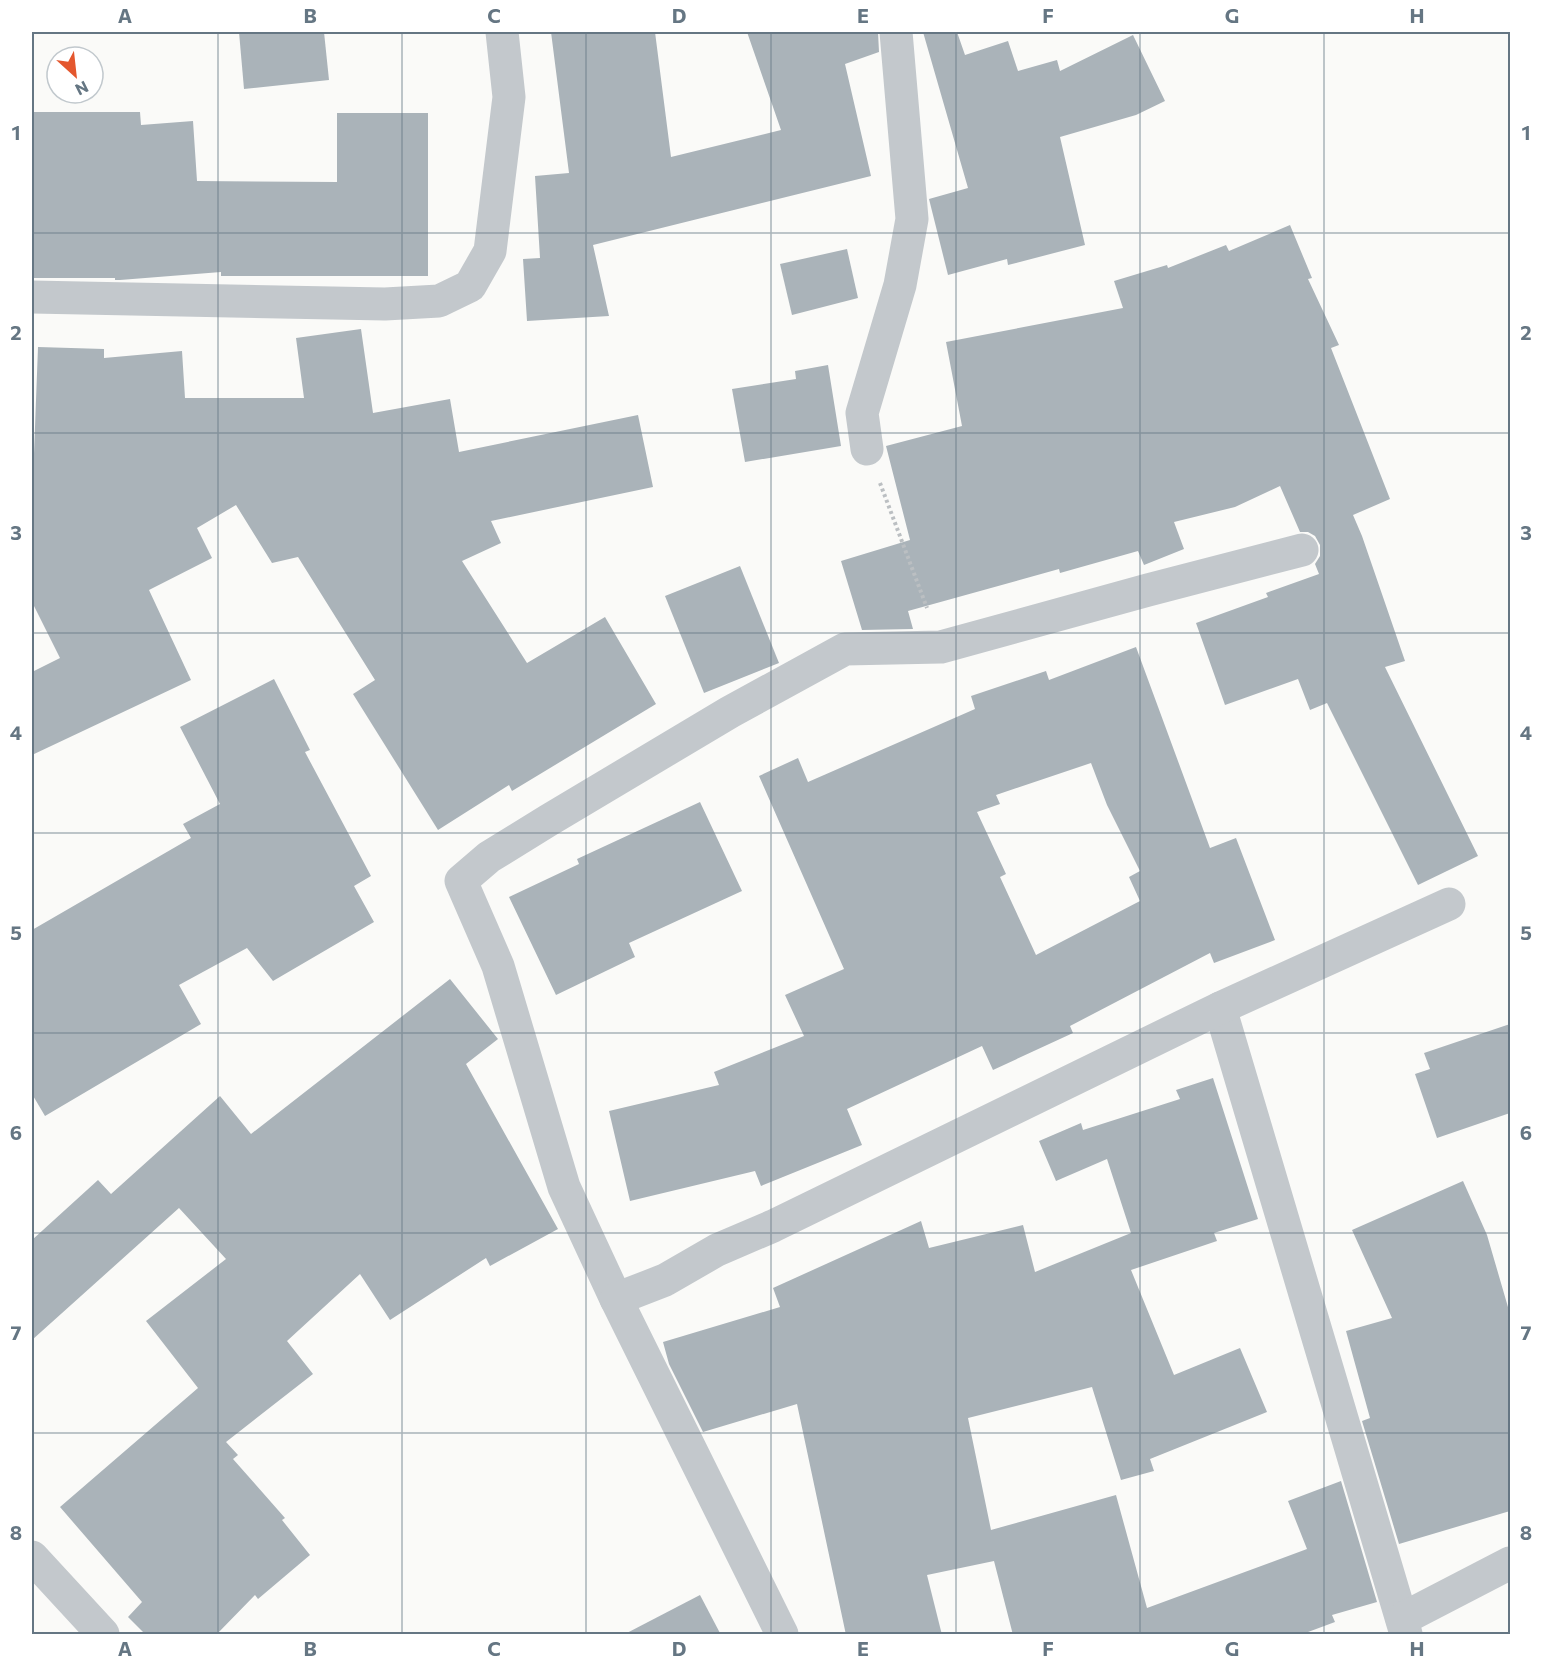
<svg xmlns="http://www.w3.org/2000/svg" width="1542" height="1666" font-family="Commissioner,sans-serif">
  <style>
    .building { fill: #aab3b9; fill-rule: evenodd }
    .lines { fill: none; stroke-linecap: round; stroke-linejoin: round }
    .path { stroke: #bbbfc2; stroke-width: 4; stroke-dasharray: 3 3; stroke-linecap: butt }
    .minor { stroke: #c3c8cc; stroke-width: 33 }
    .grid { fill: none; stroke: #657683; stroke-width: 1.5; stroke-opacity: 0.55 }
    .neatline { fill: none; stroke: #657683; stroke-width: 2 }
    .grid-label { font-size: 20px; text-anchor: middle; font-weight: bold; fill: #657683 }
  </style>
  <rect width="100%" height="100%" fill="#fafaf8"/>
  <!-- building -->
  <g class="building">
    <polygon points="239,32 324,32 329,80 244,89"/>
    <polygon points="551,32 655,32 671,157 781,130 747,32 878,32 879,52 845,64 871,176 593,245 609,316 527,321 523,259 540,258 535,176 569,173"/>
    <polygon points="923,32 957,32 965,55 1008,41 1018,71 1057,60 1060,71 1133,35 1165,101 1136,115 1060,137 1085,245 1008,265 1007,259 948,275 929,199 968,188"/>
    <polygon points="32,112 140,112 141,125 193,121 197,181 337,182 337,113 428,113 428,276 221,276 221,272 120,280 115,280 115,278 32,278"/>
    <polygon points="1290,225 1312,278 1308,279 1339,345 1331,348 1390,499 1353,515 1362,536 1405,661 1385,667 1478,856 1418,885 1327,703 1310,710 1298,679 1225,705 1196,623 1268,597 1266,593 1319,574 1315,564 1320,556 1320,545 1315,536 1308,532 1300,532 1280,486 1235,507 1174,522 1184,549 1144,565 1138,551 1060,573 1059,569 908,611 913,629 862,630 841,561 910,540 886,446 962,426 946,342 1123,308 1114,281 1167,265 1168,268 1226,245 1229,251"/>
    <polygon points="847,249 858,298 792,315 780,264"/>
    <polygon points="361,329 373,413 450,399 459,452 638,415 653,487 491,521 501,543 462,561 527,663 605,617 656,704 512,791 509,785 438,830 353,694 375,680 298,557 272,563 236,505 197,528 212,558 149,590 191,680 32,755 32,672 60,658 32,602 32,481 33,480 38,347 104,349 104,358 182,351 185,398 304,398 296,338"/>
    <polygon points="828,365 841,446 745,462 732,389 796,379 795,371"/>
    <polygon points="740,566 779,663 704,693 665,596"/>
    <path d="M1136,647L1210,848L1236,838L1275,940L1214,963L1210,953L1070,1026L1073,1033L993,1070L982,1046L847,1109L862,1145L761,1186L755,1171L630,1201L609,1111L719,1085L714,1072L804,1036L785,995L844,969L759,776L798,758L808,782L975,709L971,696L1046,671L1049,680ZM1091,763L1107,805L1140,871L1129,877L1140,901L1036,955L1000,877L1006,874L977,812L1000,804L996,795Z"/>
    <polygon points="274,679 310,750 305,752 371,876 354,886 374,922 273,981 247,948 179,985 201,1024 45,1116 32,1094 32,930 191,838 183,824 220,804 180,727"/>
    <polygon points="700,802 742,891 629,943 635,957 556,995 509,897 579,864 577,859"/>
    <polygon points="450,979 498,1039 466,1064 558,1229 490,1266 486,1258 390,1320 360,1274 287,1341 313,1374 226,1442 238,1455 233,1459 285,1518 282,1520 310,1555 258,1599 255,1595 216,1635 146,1635 128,1617 142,1602 60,1507 198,1388 146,1321 226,1259 179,1208 32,1340 32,1240 98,1180 111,1194 220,1096 251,1134"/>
    <polygon points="1510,1024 1510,1113 1437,1138 1415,1074 1430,1069 1424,1053"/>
    <polygon points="1213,1078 1258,1219 1214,1233 1217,1241 1131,1270 1174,1375 1240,1348 1267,1412 1150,1459 1154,1471 1121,1480 1092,1387 968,1418 991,1530 1116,1495 1147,1608 1307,1549 1288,1501 1341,1481 1377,1602 1332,1615 1335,1622 1300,1635 1013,1635 994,1561 927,1575 942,1635 846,1635 797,1404 703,1432 669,1364 663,1342 780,1307 773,1288 921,1221 929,1248 1023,1225 1035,1272 1131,1233 1107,1159 1056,1181 1039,1141 1081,1123 1083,1130 1180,1099 1176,1090"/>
    <polygon points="1463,1181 1487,1235 1510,1314 1510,1511 1399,1544 1362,1421 1370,1418 1346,1331 1392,1318 1352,1230"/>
    <polygon points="700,1595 721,1635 623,1635"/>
  </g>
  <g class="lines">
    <!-- path -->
    <polyline class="path" points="880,483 927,608"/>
    <!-- minor -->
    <g class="minor">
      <polyline points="32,297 385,304 439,301 470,286 490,251 509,97 502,32"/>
      <polyline points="867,449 862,413 900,285 912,219 896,32"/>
      <polyline points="1220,1008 1406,1634"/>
      <polyline points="616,1299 564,1187 498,966 461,881 489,857 549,820 730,712 845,649 941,647 1148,590 1302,550"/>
      <polyline points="32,1557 103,1634"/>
      <polyline points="1402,1619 1510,1563"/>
      <polyline points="782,1634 616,1299 665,1280 717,1250 773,1226 1220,1008 1449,904"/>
    </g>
  </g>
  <!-- grid -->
  <path class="grid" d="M218,32V1634M402,32V1634M586,32V1634M771,32V1634M956,32V1634M1140,32V1634M1324,32V1634M32,233H1510M32,433H1510M32,633H1510M32,833H1510M32,1033H1510M32,1233H1510M32,1433H1510"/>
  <!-- border -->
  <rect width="1542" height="1666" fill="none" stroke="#ffffff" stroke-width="66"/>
  <!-- north arrow -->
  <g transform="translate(75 75) rotate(153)"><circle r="28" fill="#ffffff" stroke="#c1c8cd" stroke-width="1.5"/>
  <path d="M0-4.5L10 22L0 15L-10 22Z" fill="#e4572e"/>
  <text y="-9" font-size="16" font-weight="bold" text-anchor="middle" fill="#657683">N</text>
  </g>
  <rect x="33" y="33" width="1476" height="1600" class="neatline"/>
  <g class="grid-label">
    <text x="125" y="23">A</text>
    <text x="310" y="23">B</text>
    <text x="494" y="23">C</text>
    <text x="679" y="23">D</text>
    <text x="863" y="23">E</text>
    <text x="1048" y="23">F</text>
    <text x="1232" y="23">G</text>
    <text x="1417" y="23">H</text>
    <text x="16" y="140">1</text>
    <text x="1526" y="140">1</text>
    <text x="16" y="340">2</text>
    <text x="1526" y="340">2</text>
    <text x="16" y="540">3</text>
    <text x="1526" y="540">3</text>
    <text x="16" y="740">4</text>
    <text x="1526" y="740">4</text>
    <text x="16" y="940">5</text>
    <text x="1526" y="940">5</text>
    <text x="16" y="1140">6</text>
    <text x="1526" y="1140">6</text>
    <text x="16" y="1340">7</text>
    <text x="1526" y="1340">7</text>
    <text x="16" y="1540">8</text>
    <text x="1526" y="1540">8</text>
    <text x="125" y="1656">A</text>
    <text x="310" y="1656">B</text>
    <text x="494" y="1656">C</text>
    <text x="679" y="1656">D</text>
    <text x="863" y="1656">E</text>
    <text x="1048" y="1656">F</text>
    <text x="1232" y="1656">G</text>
    <text x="1417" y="1656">H</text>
  </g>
</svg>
